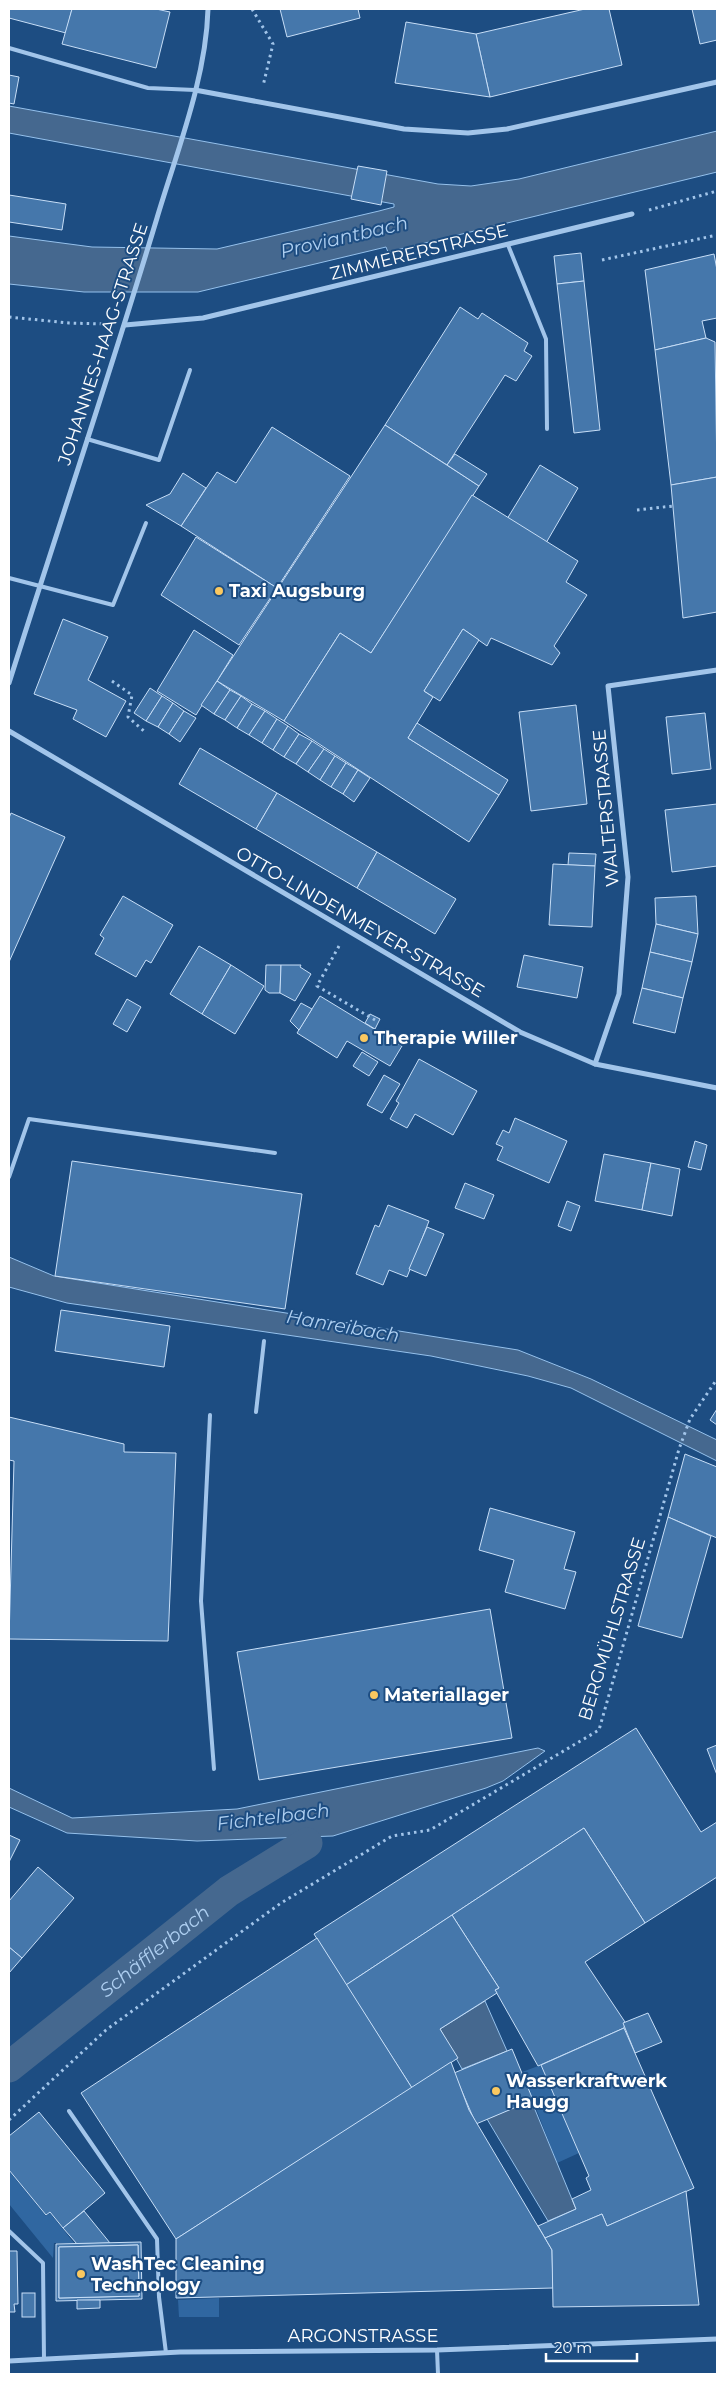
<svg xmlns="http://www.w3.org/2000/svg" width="726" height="2383" font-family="Montserrat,sans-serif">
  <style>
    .green { fill: #3067a1 }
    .water { fill: #45688f; stroke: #95c1ec }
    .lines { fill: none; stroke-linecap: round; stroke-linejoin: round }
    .canal { stroke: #45688f; stroke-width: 31 }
    .building { fill: #4577ab; stroke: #c7def7; fill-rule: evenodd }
    .path { stroke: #a2c5ea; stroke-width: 3; stroke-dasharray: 2.5 4; stroke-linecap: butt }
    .service { stroke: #a2c5ea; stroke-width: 4 }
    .minor { stroke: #a2c5ea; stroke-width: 5 }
    .poi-dot { fill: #fac860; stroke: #1d4d82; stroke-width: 2 }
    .labels { text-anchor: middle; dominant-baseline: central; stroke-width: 4; stroke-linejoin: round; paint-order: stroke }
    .street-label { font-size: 18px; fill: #fff; stroke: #1d4d82 }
    .poi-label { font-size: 18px; font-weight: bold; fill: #fff; stroke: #1d4d82; text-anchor: start }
    .water-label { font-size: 19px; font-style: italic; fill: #aecff1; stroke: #1d4d82 }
  </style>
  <rect width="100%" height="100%" fill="#1d4d82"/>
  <!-- green -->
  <g class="green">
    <polygon points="541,2065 579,2153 557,2163 522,2072"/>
    <polygon points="9,2171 46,2216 50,2213 74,2243 54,2243 53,2258 9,2204"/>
    <polygon points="219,2298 219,2317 179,2317 178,2300"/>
  </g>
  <!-- water -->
  <g class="water">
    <polygon points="9,106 438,184 471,186 519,179 717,131 717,172 388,252 386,247 198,292 84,292 9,284 9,236 92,247 217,249 379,211 394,207 394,204 9,133"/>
    <polygon points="9,1257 54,1276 518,1350 591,1379 717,1440 717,1461 571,1388 528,1376 431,1356 67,1303 9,1287"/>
    <polygon points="538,1748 545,1751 503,1781 486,1788 333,1836 197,1841 67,1833 9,1807 9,1788 72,1818 237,1809"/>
    <polygon points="485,2001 507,2051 462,2069 440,2029"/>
    <polygon points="531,2100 576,2209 548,2221 487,2119"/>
  </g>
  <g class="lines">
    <!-- canal -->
    <path class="canal" id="s1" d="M9,2067L229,1891L307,1843"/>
  </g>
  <!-- building -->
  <g class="building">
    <polygon points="9,9 72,9 66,33 9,18"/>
    <polygon points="72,9 156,9 170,12 156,68 62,44"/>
    <polygon points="280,9 358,9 360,18 287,37"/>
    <polygon points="585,9 609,9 622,65 490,97 476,34"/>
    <polygon points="692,9 717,9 717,40 700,44"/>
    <polygon points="406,22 476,34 490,97 395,83"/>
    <polygon points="9,75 19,77 14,104 9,103"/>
    <polygon points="358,166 387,171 381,205 351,199"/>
    <polygon points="9,195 66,204 62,230 9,222"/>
    <polygon points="581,253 584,281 557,284 554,256"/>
    <polygon points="714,254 717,270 717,318 702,321 706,338 655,350 645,270"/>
    <polygon points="584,281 600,430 574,433 557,284"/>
    <polygon points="460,307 478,319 482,313 528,343 524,351 532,356 516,381 505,375 447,465 385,425"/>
    <polygon points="706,338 715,342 717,477 671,485 655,350"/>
    <polygon points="385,425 479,486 371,653 340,633 284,721 217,681"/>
    <polygon points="272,427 350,476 277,588 181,526 217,472 236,483"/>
    <polygon points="455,454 487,474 479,486 447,465"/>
    <polygon points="540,465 578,488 546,543 507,519"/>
    <polygon points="183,473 206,488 181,526 146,505 170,494"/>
    <polygon points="717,477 717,612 683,618 671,485"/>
    <polygon points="472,495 578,561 566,582 587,595 554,646 560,653 552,665 491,638 487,646 463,629 424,691 433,697 408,738 499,795 469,842 284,721 340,633 371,653"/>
    <polygon points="196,537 277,588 239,645 161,595"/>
    <polygon points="63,619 108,637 88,680 126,701 106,737 73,719 77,710 34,694"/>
    <polygon points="463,629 479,640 440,701 424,691"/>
    <polygon points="194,630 233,655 196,715 157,691"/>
    <polygon points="217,681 230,690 214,714 201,705"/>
    <polygon points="150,688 162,696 146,721 134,713"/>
    <polygon points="230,690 241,696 225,720 214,714"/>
    <polygon points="162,696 173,703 158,727 146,721"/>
    <polygon points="241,696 252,704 237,728 225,720"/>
    <polygon points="173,703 184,711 169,734 158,727"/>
    <polygon points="252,704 265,711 249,735 237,728"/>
    <polygon points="576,705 587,804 531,811 519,712"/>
    <polygon points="184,711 196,718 180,742 169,734"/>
    <polygon points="265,711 277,719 262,743 249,735"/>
    <polygon points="705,713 711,769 672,774 666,717"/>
    <polygon points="277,719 288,726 273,750 262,743"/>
    <polygon points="417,723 508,780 499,795 408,738"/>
    <polygon points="288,726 299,734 284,757 273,750"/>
    <polygon points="299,734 312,741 296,764 284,757"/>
    <polygon points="312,741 324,749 308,772 296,764"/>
    <polygon points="200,748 277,793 256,829 179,784"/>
    <polygon points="324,749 335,756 320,780 308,772"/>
    <polygon points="335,756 346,763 331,787 320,780"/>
    <polygon points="346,763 358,770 343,794 331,787"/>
    <polygon points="358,770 370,778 354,802 343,794"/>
    <polygon points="277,793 377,852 357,888 256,829"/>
    <polygon points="717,804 717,866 672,872 665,810"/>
    <polygon points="11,813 65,837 9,962 9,818"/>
    <polygon points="377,852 456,899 435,934 357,888"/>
    <polygon points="569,853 596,854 595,866 568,865"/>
    <polygon points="553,864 595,866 592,927 549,925"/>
    <polygon points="123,896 173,925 151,963 146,960 136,977 95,954 104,938 100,935"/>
    <polygon points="696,896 698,934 656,924 655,898"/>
    <polygon points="656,924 698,934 692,962 650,952"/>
    <polygon points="199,946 231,965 202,1014 170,994"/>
    <polygon points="650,952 692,962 683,998 642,988"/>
    <polygon points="524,955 583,967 577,998 517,987"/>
    <polygon points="231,965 264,986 235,1034 202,1014"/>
    <polygon points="266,965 281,965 280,993 269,993 265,990"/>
    <polygon points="281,965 301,965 300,967 311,974 295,1001 280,993"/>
    <polygon points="642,988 683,998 675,1033 633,1023"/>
    <polygon points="320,996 402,1046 390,1066 347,1041 337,1058 297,1033"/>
    <polygon points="127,999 141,1007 127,1032 113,1024"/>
    <polygon points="301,1003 312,1009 299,1030 290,1021"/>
    <polygon points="370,1014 380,1019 375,1029 365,1023"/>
    <polygon points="362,1052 378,1062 369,1076 353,1066"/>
    <polygon points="419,1059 477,1091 453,1135 415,1114 407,1128 390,1119 399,1103 396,1101"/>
    <polygon points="384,1075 400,1084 382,1113 367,1105"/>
    <polygon points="515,1118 567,1141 549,1183 497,1160 503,1147 496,1144 503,1130 509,1133"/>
    <polygon points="695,1141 707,1145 701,1170 688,1167"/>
    <polygon points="604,1154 651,1163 642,1210 595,1201"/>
    <polygon points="72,1161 302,1194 285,1309 55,1276"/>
    <polygon points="651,1163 680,1169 672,1216 642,1210"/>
    <polygon points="465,1183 494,1195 484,1219 455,1208"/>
    <polygon points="567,1201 580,1206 571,1231 558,1226"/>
    <polygon points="388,1205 429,1221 407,1277 389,1270 383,1285 356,1274 375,1225 379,1227"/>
    <polygon points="427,1227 444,1234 426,1276 409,1269"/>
    <polygon points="61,1310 170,1326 164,1367 55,1351"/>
    <polygon points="717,1409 717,1425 710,1420"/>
    <polygon points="9,1417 124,1444 124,1452 176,1453 168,1641 9,1639 14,1461 9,1460"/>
    <polygon points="685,1454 717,1467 717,1538 668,1517"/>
    <polygon points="490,1508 575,1532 564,1569 576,1572 565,1609 505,1592 514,1560 479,1550"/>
    <polygon points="668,1517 711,1536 682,1638 638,1626"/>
    <polygon points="490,1609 512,1738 259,1780 237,1652"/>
    <polygon points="636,1728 701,1832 717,1822 717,1877 645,1923 584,1828 346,1985 314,1934"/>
    <polygon points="717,1745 717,1775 707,1749"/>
    <polygon points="584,1828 645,1923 585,1962 625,2022 624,2028 538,2066 495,1990 499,1988 452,1915"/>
    <polygon points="9,1835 20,1840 9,1862"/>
    <polygon points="38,1867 74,1898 22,1958 9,1947 9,1901"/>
    <polygon points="452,1915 499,1988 495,1990 497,1993 440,2029 458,2058 412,2088 346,1985"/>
    <polygon points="317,1938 412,2088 176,2239 81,2093"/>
    <polygon points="9,1947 22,1958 9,1973"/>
    <polygon points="648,2013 662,2042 635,2053 623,2023"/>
    <polygon points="624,2028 694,2188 607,2226 602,2214 545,2238 538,2226 576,2209 572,2199 591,2190 586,2178 589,2176 541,2065"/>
    <polygon points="512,2049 533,2100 476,2124 454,2073"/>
    <polygon points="451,2062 469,2110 552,2250 553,2288 176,2298 176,2239"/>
    <polygon points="39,2112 105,2193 63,2228 50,2212 46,2215 9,2170 9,2136"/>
    <polygon points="686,2191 699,2305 553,2307 552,2250 545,2238 602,2214 607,2226"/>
    <polygon points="84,2211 110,2243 77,2244 63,2228"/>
    <path d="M141,2242L142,2299L56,2301V2244ZM138,2245L139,2296L59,2298V2247Z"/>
    <polygon points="138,2245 139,2296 59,2298 59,2247"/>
    <polygon points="9,2251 17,2251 18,2304 14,2304 15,2312 9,2312"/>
    <rect x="22" y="2293" width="13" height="24"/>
    <polygon points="77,2300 100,2300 100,2308 77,2309"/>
  </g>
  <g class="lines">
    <!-- path -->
    <g class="path">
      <polyline points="252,9 273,44 263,86"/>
      <polyline points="649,210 717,191"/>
      <polyline points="602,260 717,235"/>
      <polyline points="9,317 69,323 105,324"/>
      <polyline points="637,510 673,506"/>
      <polyline points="112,681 132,695 128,717 145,732"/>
      <polyline points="339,946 317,986 375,1020"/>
      <polyline points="9,2120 106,2030 281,1903 392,1836 430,1830 599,1730 679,1449 690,1419 717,1379"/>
    </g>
    <!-- service -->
    <g class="service">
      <polyline points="9,48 148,88 195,90"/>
      <polyline points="508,245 546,339 547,429"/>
      <polyline points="87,439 159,460 190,370"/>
      <polyline points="9,578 113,605 146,523"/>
      <polyline points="9,1177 29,1119 275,1153"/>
      <polyline points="256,1412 264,1341"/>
      <polyline points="210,1415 201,1601 214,1769"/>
      <polyline points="69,2111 157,2239 159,2297 166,2353"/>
      <polyline points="9,2231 43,2263 44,2359"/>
      <polyline points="437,2350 438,2374"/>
    </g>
    <!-- minor -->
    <g class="minor">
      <polyline points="195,90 404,129 468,133 507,129 717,82"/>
      <polyline points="125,325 203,318 632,214"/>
      <path d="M9,683C58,528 110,374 157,218C177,151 206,79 208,9"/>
      <polyline points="9,731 520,1032 595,1064 717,1088"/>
      <polyline points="595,1064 619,994 628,877 608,686 717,670"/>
      <polyline points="9,2361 180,2352 437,2350 717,2339"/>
    </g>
  </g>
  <!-- markers -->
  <g class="poi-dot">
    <circle cx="219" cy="591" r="5"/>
    <circle cx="364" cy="1038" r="5"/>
    <circle cx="374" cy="1695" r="5"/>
    <circle cx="496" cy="2091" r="5"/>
    <circle cx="81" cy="2274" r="5"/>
  </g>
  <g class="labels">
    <!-- street labels -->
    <g class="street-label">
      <text transform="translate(419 252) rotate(-14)">ZIMMERERSTRASSE</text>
      <text transform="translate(103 344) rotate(-72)">JOHANNES-HAAG-STRASSE</text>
      <text transform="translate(606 808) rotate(-95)">WALTERSTRASSE</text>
      <text transform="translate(360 922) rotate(30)">OTTO-LINDENMEYER-STRASSE</text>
      <text transform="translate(612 1629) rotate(-73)">BERGMÜHLSTRASSE</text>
      <text x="363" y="2336">ARGONSTRASSE</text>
    </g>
    <!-- poi labels -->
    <g class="poi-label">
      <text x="229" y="591">Taxi Augsburg</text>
      <text x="374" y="1038">Therapie Willer</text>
      <text x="384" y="1695">Materiallager</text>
      <text x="506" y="2081">Wasserkraftwerk<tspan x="506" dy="21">Haugg</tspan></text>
      <text x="91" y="2264">WashTec Cleaning<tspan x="91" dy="21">Technology</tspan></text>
    </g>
    <!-- water labels -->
    <g class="water-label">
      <text transform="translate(344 237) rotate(-13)">Proviantbach</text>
      <text transform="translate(343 1326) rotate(10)">Hanreibach</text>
      <text transform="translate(273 1817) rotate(-7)">Fichtelbach</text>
      <text stroke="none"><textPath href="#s1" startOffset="186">Schäfflerbach</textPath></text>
    </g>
  </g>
  <!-- border -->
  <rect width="726" height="2383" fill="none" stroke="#ffffff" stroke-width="20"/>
  <!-- scale -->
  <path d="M546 2353v8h91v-8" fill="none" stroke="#ffffff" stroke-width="2.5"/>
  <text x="554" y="2353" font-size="15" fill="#ffffff" stroke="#1d4d82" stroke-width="4" paint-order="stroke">20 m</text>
</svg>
